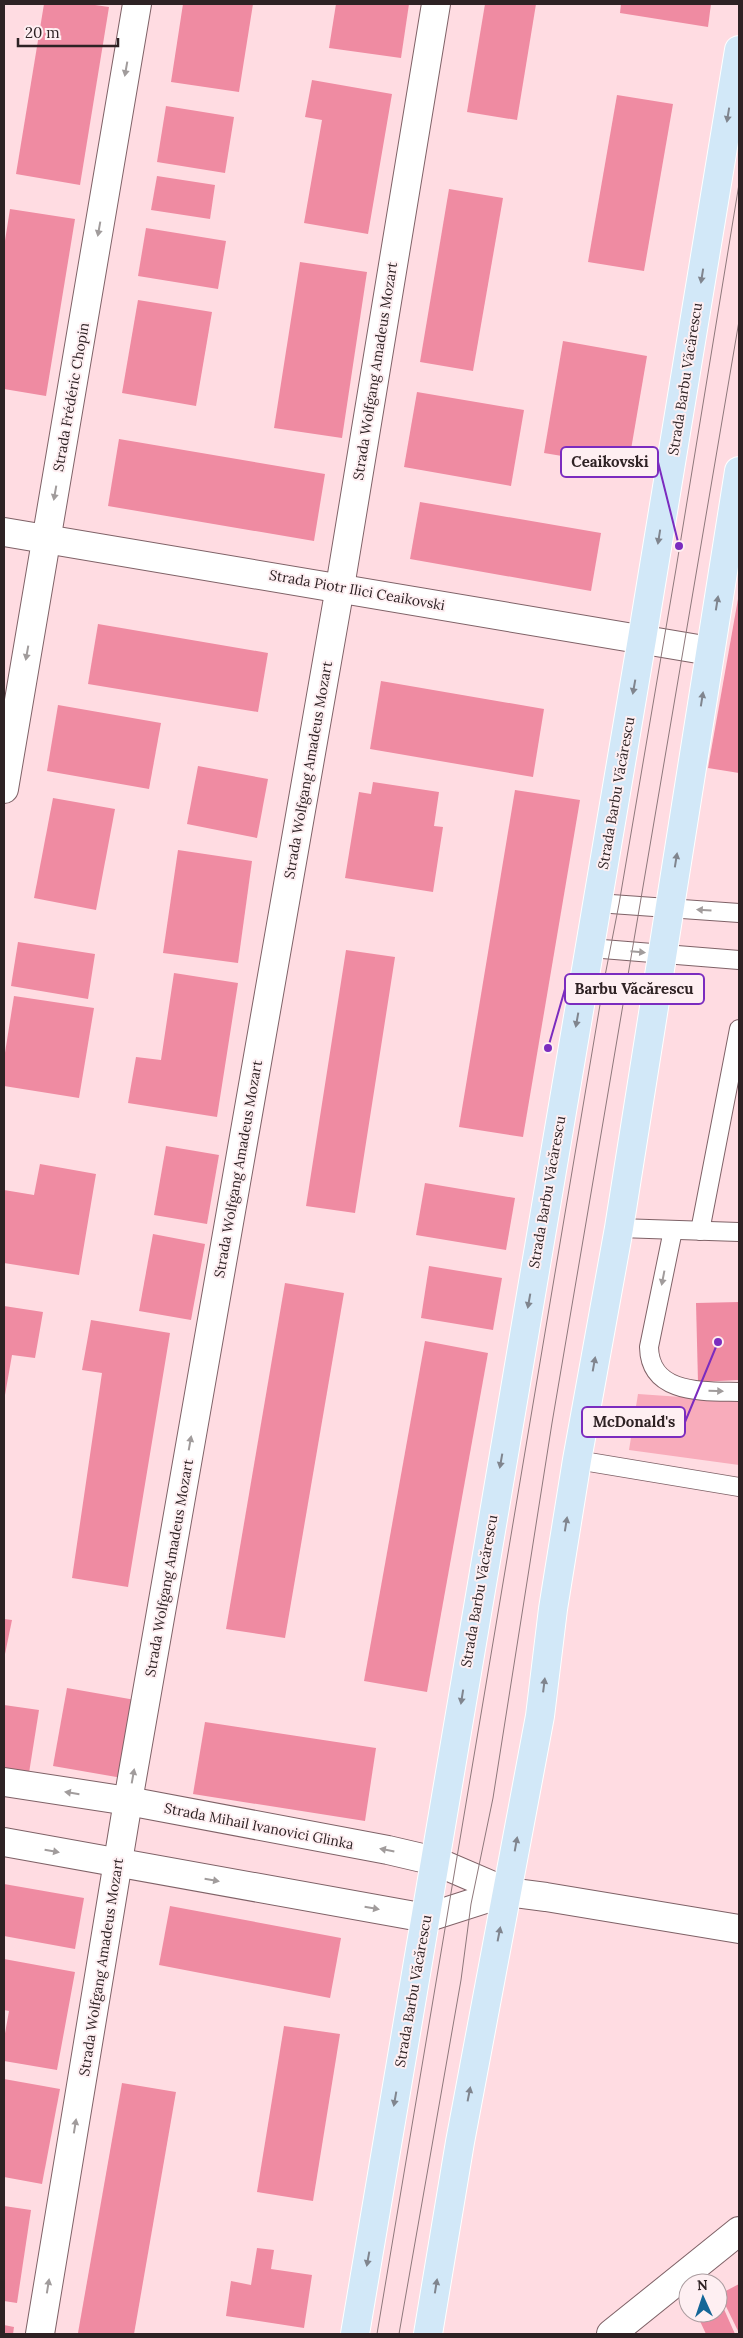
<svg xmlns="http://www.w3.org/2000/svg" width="743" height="2338" font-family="Lora,serif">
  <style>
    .green { fill: #f8acbb }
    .building { fill: #ef8ba2 }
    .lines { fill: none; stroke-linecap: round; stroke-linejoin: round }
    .service-casing { stroke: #7f6267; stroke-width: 20 }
    .minor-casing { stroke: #7f6267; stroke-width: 30 }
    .tertiary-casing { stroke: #7f6267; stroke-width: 30 }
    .primary-casing { stroke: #fff; stroke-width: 30 }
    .service { stroke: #fff; stroke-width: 18 }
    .minor { stroke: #fff; stroke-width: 28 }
    .tertiary { stroke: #fff; stroke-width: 28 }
    .primary { stroke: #d2e8f8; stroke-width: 28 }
    .tram { stroke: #8e787b; stroke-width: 1 }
    .oneway { fill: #a19c9c }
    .oneway2 { fill: #80858e }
    .labels { text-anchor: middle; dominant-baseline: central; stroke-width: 4; stroke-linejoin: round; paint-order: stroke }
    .street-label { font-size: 14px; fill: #2e2224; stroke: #feeff2 }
    .leader { fill: none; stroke: #7b2cbf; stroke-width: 2 }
    .callout-dot { fill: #7b2cbf; stroke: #feeff2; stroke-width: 2 }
    .callout { fill: #feeff2; stroke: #7b2cbf; stroke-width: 2 }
    .callout-label { font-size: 15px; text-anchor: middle; font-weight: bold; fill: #2e2224 }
  </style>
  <rect width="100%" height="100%" fill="#ffdce2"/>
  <!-- green -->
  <polygon class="green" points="638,1394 739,1401 739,1465 629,1450"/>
  <!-- building -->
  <g class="building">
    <polygon points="44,4 88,4 109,7 80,185 16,174"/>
    <polygon points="183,4 253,4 239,92 171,82"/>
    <polygon points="336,4 409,4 401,58 329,48"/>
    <polygon points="485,4 536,4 517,120 467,112"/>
    <polygon points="621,4 711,4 708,27 620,13"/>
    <polygon points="312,80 392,94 368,234 304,223 322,120 305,117"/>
    <polygon points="617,95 673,104 644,271 588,262"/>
    <polygon points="166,106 234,117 225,173 157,162"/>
    <polygon points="157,176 215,185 210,219 151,210"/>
    <polygon points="449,189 503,198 473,371 420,362"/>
    <polygon points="10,209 75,219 46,396 4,389 4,247"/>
    <polygon points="146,228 226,241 218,289 138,276"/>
    <polygon points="300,262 367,272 342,438 274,428"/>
    <polygon points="138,300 212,312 196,406 122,393"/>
    <polygon points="563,341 647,356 628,467 544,453"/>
    <polygon points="417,392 524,410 511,486 404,467"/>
    <polygon points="119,439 325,474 314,541 108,506"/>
    <polygon points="420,502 601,533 591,591 410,559"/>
    <polygon points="738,599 739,599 739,773 708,768"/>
    <polygon points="98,624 268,653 258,712 88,684"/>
    <polygon points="381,681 544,709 533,777 370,749"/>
    <polygon points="58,705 161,723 149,789 47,771"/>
    <polygon points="198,766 268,779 257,838 187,824"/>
    <polygon points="373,782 439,792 434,826 443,827 433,892 345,878 359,792 371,794"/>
    <polygon points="515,790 580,800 523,1137 459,1127"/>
    <polygon points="53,798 115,809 96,910 34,898"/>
    <polygon points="178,850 252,861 238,963 163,953"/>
    <polygon points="18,942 95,954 88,999 11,986"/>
    <polygon points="346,950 395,957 355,1213 306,1206"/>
    <polygon points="174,973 238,983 217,1117 128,1103 136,1057 161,1060"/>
    <polygon points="14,996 94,1008 79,1098 4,1086 4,1059"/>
    <polygon points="166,1146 219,1155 207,1224 154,1215"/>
    <polygon points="40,1164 96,1174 79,1275 4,1263 4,1190 34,1195"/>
    <polygon points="425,1183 515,1198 506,1250 416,1235"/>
    <polygon points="153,1234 205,1244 191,1320 139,1311"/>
    <polygon points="429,1266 502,1278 493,1330 421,1318"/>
    <polygon points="285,1283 344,1293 285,1638 226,1629"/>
    <polygon points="739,1302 739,1380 698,1382 696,1303"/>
    <polygon points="4,1306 43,1312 35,1358 12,1355 5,1395"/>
    <polygon points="91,1320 170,1333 128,1587 72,1578 102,1373 82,1370"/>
    <polygon points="425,1341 488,1353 427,1692 364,1681"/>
    <polygon points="4,1619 12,1620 5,1654 4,1654"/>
    <polygon points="67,1688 141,1701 128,1779 53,1766"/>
    <polygon points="4,1705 39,1710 29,1773 4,1769"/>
    <polygon points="205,1722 376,1748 365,1821 193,1794"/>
    <polygon points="4,1884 84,1898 75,1949 4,1936"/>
    <polygon points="170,1906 341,1938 330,1998 159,1965"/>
    <polygon points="4,1959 75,1972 57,2070 4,2061 4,2039 9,2011 4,2010"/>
    <polygon points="284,2026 340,2034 313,2201 257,2192"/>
    <polygon points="4,2079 60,2089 42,2184 4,2177"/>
    <polygon points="122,2083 176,2092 134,2334 83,2334 78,2333"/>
    <polygon points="4,2206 31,2210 17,2303 4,2301"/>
    <polygon points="257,2248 274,2250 271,2269 312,2275 304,2328 226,2316 231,2281 251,2285"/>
    <polygon points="739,2284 739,2333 720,2294"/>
    <polygon points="723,2307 735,2334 706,2334 699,2319 711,2313 718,2313 718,2310"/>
    <polygon points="4,2325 14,2327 13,2334 4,2334"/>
  </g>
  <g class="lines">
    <!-- service casing -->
    <g class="service-casing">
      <g id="service">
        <polyline points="597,903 739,913"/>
        <polyline points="590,948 739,960"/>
        <polyline points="619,1228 739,1232"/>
        <path d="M673,1230L649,1347C650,1395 704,1391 739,1392"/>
        <polyline points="700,1231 739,1029"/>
        <polyline points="577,1460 739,1487"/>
      </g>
    </g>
    <!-- minor casing -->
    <g class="minor-casing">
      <g id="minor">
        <polyline points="4,789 137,4"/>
        <polyline points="40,2334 128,1801 340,587 436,4"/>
      </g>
    </g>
    <!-- tertiary casing -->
    <g class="tertiary-casing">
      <g id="tertiary">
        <polyline points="4,532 710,651"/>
        <polyline points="4,1782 128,1801 388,1850 435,1861 507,1892 546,1897 739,1929"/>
        <polyline points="4,1842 426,1918 507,1892"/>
        <polyline points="611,2334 739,2231"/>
      </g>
    </g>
    <!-- primary casing -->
    <g class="primary-casing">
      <g id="primary">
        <polyline points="355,2334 642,639 739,50"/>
        <polyline points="428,2334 460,2142 540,1716 553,1609 577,1460 619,1228 739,471"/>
      </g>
    </g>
    <!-- service -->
    <use href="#service" class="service"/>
    <!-- minor -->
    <use href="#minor" class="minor"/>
    <!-- tertiary -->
    <use href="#tertiary" class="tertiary"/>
    <!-- primary -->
    <use href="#primary" class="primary"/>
    <!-- tram -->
    <g class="tram">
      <polyline points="377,2334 604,981 619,904 676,569 739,184"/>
      <polyline points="399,2334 461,1980 471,1904 493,1798 552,1423 739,321"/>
    </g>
  </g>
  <!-- one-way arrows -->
  <defs><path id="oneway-solid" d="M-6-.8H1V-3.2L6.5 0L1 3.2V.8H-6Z" transform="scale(1.25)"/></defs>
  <g class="oneway">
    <use href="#oneway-solid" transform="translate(126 69) rotate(100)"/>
    <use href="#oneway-solid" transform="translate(99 229) rotate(100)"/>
    <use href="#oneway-solid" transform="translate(55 493) rotate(100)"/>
    <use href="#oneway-solid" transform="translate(27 653) rotate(100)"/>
    <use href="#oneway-solid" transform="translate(704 910) rotate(-176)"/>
    <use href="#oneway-solid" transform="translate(638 952) rotate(5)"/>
    <use href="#oneway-solid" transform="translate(663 1278) rotate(101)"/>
    <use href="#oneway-solid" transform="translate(716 1391) rotate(2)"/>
    <use href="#oneway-solid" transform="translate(190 1443) rotate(-80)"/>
    <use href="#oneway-solid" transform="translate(133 1776) rotate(-80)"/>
    <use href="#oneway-solid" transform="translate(72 1793) rotate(-171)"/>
    <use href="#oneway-solid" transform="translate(387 1850) rotate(-169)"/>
    <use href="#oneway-solid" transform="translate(52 1851) rotate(10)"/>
    <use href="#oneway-solid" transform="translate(212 1880) rotate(10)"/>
    <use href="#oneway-solid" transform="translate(372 1908) rotate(10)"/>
    <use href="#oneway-solid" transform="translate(75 2126) rotate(-81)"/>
    <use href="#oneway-solid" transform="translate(48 2286) rotate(-81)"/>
  </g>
  <g class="oneway2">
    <use href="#oneway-solid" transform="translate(728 115) rotate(99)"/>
    <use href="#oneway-solid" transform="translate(702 276) rotate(99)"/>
    <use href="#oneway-solid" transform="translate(659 537) rotate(99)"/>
    <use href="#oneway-solid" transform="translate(717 603) rotate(-81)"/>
    <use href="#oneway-solid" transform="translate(634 687) rotate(100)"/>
    <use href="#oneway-solid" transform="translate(702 699) rotate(-81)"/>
    <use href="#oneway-solid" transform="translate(676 860) rotate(-81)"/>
    <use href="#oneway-solid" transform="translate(577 1020) rotate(100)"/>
    <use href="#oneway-solid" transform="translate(529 1301) rotate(100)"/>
    <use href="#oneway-solid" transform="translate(594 1364) rotate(-80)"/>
    <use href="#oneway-solid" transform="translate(501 1461) rotate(100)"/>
    <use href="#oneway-solid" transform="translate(566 1524) rotate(-81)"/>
    <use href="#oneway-solid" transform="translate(544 1685) rotate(-83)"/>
    <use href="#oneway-solid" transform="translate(462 1697) rotate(99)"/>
    <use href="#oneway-solid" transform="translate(516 1844) rotate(-80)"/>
    <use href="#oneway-solid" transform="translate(499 1934) rotate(-79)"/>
    <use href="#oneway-solid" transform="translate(469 2094) rotate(-79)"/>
    <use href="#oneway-solid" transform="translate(395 2099) rotate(100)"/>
    <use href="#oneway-solid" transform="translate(368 2259) rotate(100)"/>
    <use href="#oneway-solid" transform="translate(436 2286) rotate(-81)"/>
  </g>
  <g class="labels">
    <!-- street labels -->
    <g class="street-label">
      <text transform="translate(375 371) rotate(-81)">Strada Wolfgang Amadeus Mozart</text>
      <text transform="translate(685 379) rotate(-81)">Strada Barbu Văcărescu</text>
      <text transform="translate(71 397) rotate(-80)">Strada Frédéric Chopin</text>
      <text transform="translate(357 590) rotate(10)">Strada Piotr Ilici Ceaikovski</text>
      <text transform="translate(308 770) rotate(-80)">Strada Wolfgang Amadeus Mozart</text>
      <text transform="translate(616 793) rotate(-80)">Strada Barbu Văcărescu</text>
      <text transform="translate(238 1169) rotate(-80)">Strada Wolfgang Amadeus Mozart</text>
      <text transform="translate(547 1192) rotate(-80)">Strada Barbu Văcărescu</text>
      <text transform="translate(169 1568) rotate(-80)">Strada Wolfgang Amadeus Mozart</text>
      <text transform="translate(479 1591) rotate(-80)">Strada Barbu Văcărescu</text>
      <text transform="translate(259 1826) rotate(11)">Strada Mihail Ivanovici Glinka</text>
      <text transform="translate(101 1967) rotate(-81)">Strada Wolfgang Amadeus Mozart</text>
      <text transform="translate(413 1991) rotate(-80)">Strada Barbu Văcărescu</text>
    </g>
  </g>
  <!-- callouts -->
  <path class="leader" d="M679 546L658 462M548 1048L565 989M718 1342L685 1422"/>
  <g class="callout-dot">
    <circle cx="679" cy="546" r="5"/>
    <circle cx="548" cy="1048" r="5"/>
    <circle cx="718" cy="1342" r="5"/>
  </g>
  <g class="callout">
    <rect x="561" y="447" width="97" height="30" rx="5"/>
    <rect x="565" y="974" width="139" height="30" rx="5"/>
    <rect x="582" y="1407" width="103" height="30" rx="5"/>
  </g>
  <g class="callout-label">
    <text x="610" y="467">Ceaikovski</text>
    <text x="634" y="994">Barbu Văcărescu</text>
    <text x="634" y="1427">McDonald's</text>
  </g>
  <!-- border -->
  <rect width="743" height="2338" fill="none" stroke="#2e2224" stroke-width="10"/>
  <!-- north arrow -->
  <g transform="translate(703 2298) rotate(357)"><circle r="24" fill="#feeff2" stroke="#ab9da0"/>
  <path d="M0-4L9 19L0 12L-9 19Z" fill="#146697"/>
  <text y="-8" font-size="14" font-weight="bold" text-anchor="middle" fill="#2e2224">N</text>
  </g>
  <!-- scale -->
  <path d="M18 38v8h100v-8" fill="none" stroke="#2e2224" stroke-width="2.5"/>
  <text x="25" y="38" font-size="15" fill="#2e2224" stroke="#feeff2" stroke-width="4" paint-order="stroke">20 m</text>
</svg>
